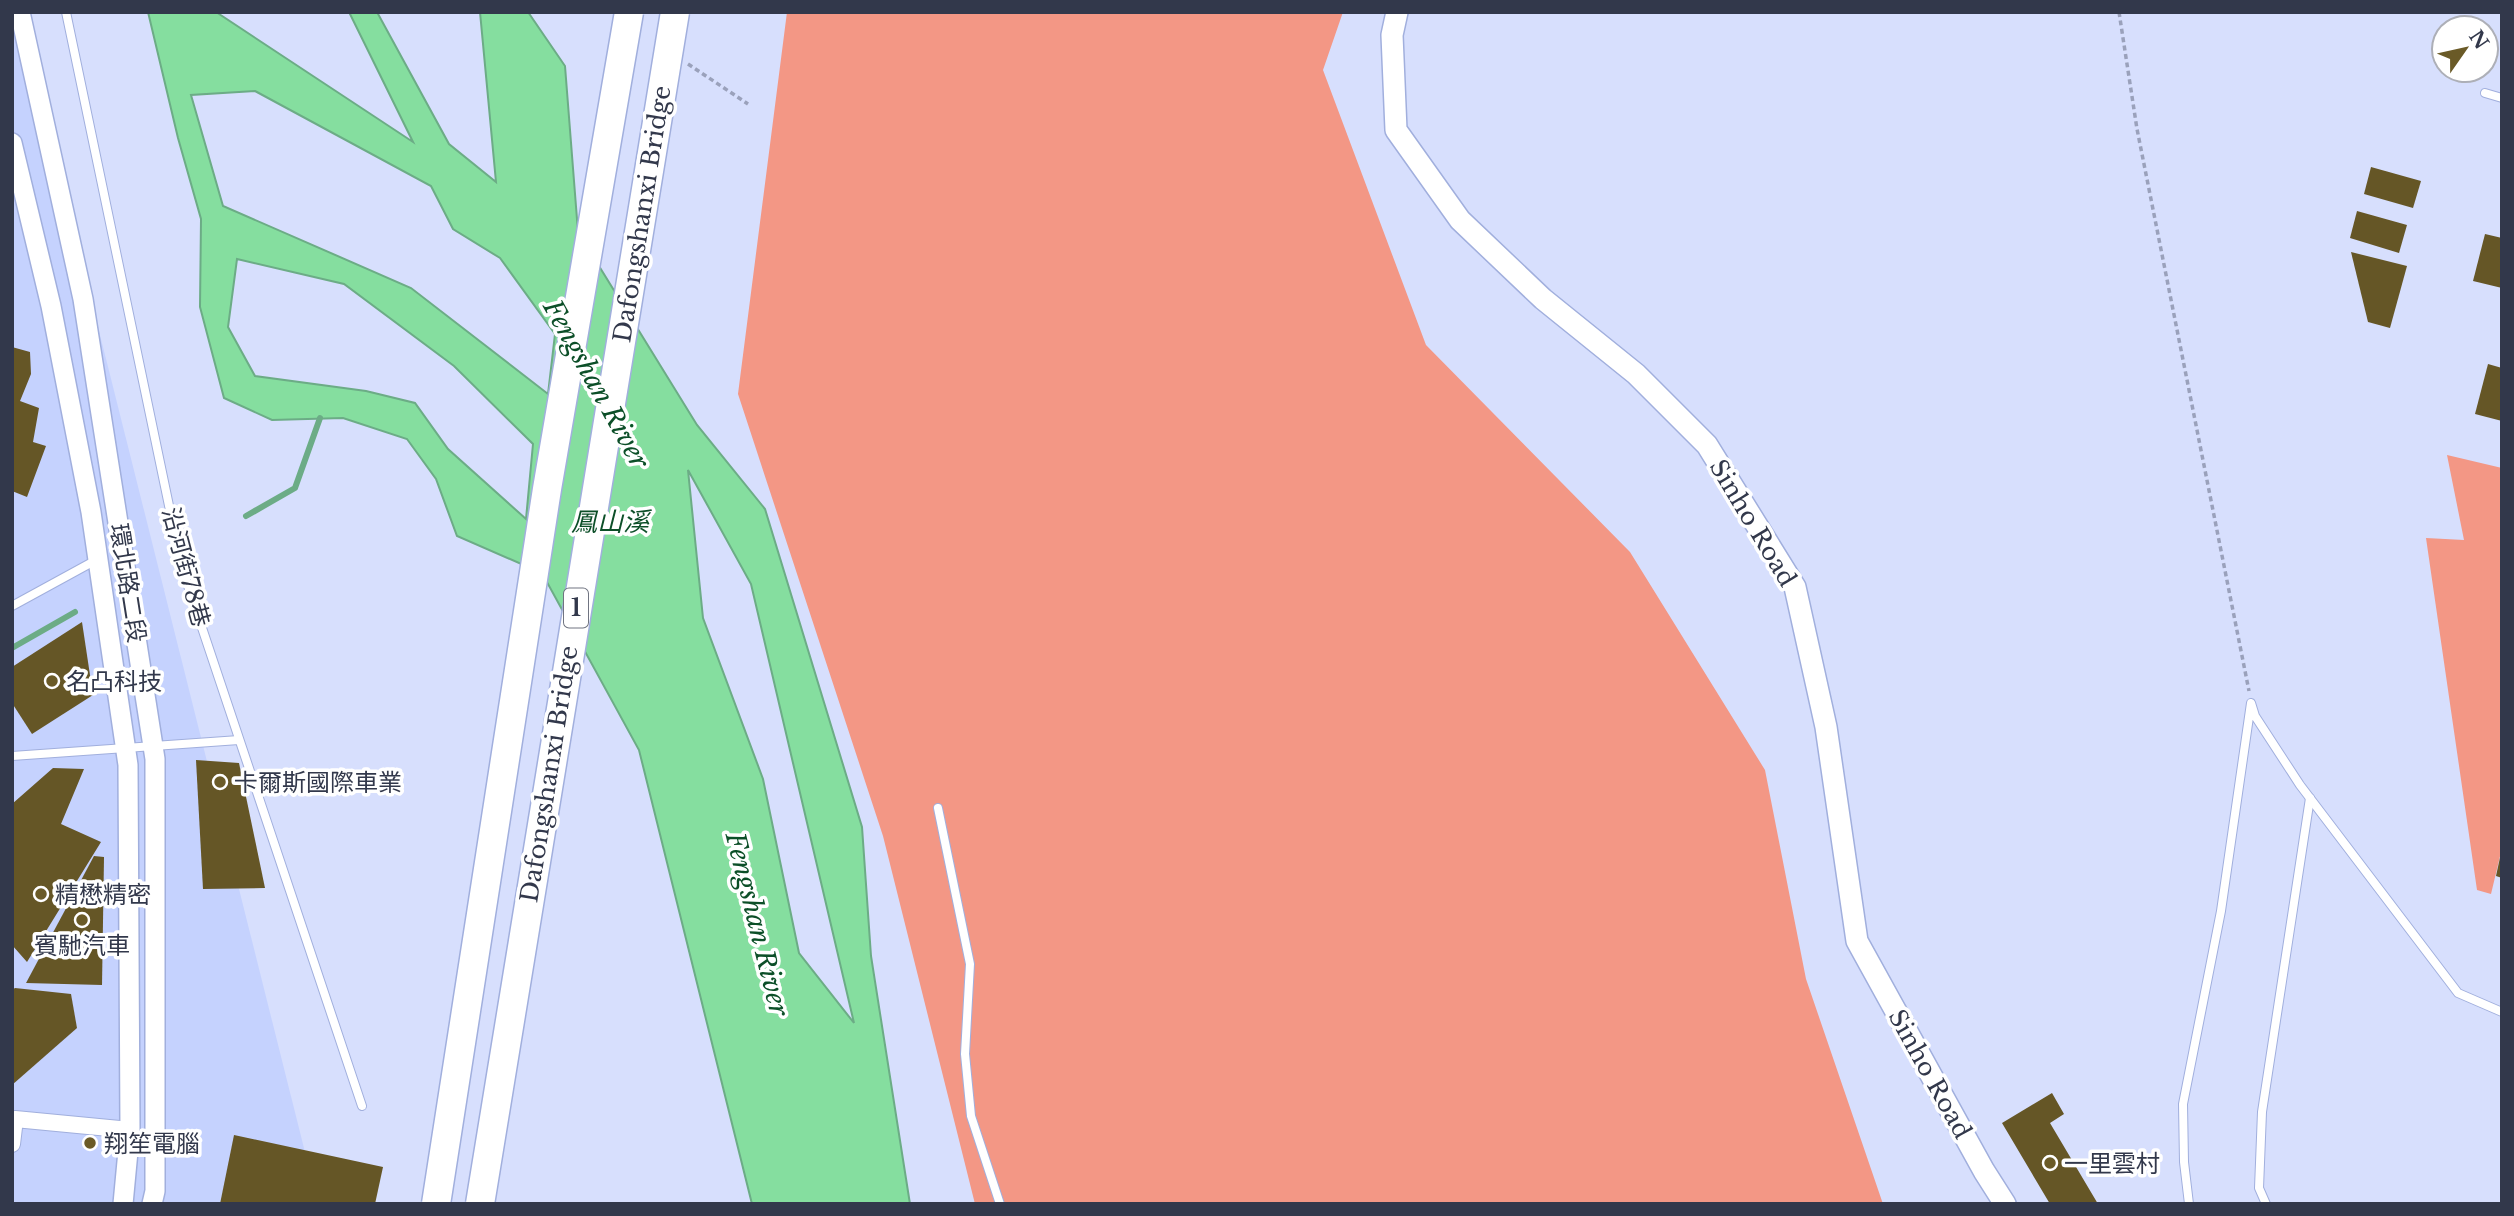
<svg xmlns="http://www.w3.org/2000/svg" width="2514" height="1216" font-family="'Libre Baskerville','Noto Sans TC',serif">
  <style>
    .built { fill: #c5d2fe }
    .green { fill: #f39785 }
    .water { fill: #85de9f; stroke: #6cac86; stroke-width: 2; fill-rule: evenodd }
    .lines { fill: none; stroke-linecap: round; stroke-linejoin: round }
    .stream { stroke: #6cac86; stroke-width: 6 }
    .building { fill: #655626 }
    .service-casing { stroke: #a1afdd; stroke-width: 10 }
    .minor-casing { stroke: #a1afdd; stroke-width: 18 }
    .tertiary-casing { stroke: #a1afdd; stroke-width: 22 }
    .secondary-casing { stroke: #a1afdd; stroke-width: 24 }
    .path { stroke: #9aa1bb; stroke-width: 3.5; stroke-dasharray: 5 3.5; stroke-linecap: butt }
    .service { stroke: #fff; stroke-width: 8 }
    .minor { stroke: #fff; stroke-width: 16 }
    .tertiary { stroke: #fff; stroke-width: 19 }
    .secondary { stroke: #fff; stroke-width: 21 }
    .motorway-bridge-casing { stroke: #a1afdd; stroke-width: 31; stroke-linecap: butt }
    .motorway-bridge { stroke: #fff; stroke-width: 28 }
    .poi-dot { fill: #6a5a27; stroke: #fff; stroke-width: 2.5 }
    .labels { text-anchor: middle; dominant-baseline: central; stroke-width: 7; stroke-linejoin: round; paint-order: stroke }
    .shield { fill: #fff; stroke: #707481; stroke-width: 2 }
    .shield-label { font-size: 23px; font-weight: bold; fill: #32384b }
    .street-label { font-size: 24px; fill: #32384b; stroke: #fff }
    .poi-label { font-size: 24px; fill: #32384b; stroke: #fff; text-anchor: start }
    .water-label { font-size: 26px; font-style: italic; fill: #0c4f28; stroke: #fff }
  </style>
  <rect width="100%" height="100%" fill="#d7dffd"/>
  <!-- built -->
  <polygon class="built" points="12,12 19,12 318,1204 12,1204"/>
  <!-- green -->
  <g class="green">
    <polygon points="787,12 1343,12 1323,70 1426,345 1630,552 1765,770 1806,979 1883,1204 975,1204 883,836 738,394"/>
    <polygon points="2447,455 2502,468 2502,848 2491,894 2477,890 2426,538 2464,540"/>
  </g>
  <!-- water -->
  <path class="water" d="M148,12H216L413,142L349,12H377L449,144L496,182L480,12H528L565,66L578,232L697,425L765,509L862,827L871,956L910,1204H752L639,750L542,573L457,536L436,479L407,439L343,418L272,420L224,398L200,307L201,219L178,138ZM255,91L431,186L453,229L500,258L555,334L548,394L411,288L223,206L191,95ZM237,259L344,284L454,366L533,444L526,519L448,449L415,403L366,391L255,376L228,327ZM688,470L751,584L854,1023L799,953L763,779L703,618Z"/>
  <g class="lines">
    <!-- stream -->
    <g class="stream">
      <polyline points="246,516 295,488 320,418"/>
      <polyline points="12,648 75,612"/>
    </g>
  </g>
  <!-- building -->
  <g class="building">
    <polygon points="2371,167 2421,181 2413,208 2364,194"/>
    <polygon points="2357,211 2407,225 2399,253 2350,238"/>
    <polygon points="2485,234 2502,238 2502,288 2473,281"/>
    <polygon points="2351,252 2407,266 2390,328 2368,322"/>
    <polygon points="12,347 30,352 31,374 20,401 39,408 33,442 46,446 27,497 12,491"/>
    <polygon points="2488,364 2502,368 2502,421 2475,414"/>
    <polygon points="82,622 93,695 32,734 12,703 12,667"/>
    <polygon points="196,760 239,763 265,888 203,889"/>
    <polygon points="53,768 84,769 61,824 101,842 27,962 12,945 12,804"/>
    <polygon points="2501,853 2502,853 2502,878 2496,876"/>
    <polygon points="94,856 104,857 102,985 26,983"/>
    <polygon points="15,988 71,994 77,1028 12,1085 12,990"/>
    <polygon points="2052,1093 2064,1114 2050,1123 2098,1204 2050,1204 2002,1123"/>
    <polygon points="234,1135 383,1167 375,1204 220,1204"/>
  </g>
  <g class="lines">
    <!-- service casing -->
    <g class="service-casing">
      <g id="service">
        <polyline points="66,12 182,568 362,1106"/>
        <polyline points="2485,93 2502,98"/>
        <polyline points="12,606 98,559"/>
        <polyline points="12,756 239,740"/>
        <polyline points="938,808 970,964 965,1054 971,1116 1000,1204"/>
        <polyline points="2189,1204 2184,1162 2183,1104 2221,911 2251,703 2255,716 2300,785 2458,993 2502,1012"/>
        <polyline points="2266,1204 2259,1188 2262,1112 2310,798"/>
      </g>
    </g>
    <!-- minor casing -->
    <g class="minor-casing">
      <polyline id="minor" points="12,1144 15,1119 130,1130"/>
    </g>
    <!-- tertiary casing -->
    <g class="tertiary-casing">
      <g id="tertiary">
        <polyline points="20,12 83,299 155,759 155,1191 152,1204"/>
        <polyline points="12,143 51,306 91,512 128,765 130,1130 123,1204"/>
      </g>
    </g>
    <!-- secondary casing -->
    <g class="secondary-casing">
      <polyline id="secondary" points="1397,12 1392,35 1396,130 1460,220 1543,299 1636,374 1707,445 1795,587 1826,727 1857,941 1984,1171 2005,1204"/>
    </g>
    <!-- path -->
    <g class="path">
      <polyline points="2119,12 2137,129 2249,691"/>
      <polyline points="688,64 748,104"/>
    </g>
    <!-- service -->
    <use href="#service" class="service"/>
    <!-- minor -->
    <use href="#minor" class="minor"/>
    <!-- tertiary -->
    <use href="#tertiary" class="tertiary"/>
    <!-- secondary -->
    <use href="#secondary" class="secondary"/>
    <!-- motorway-bridge casing -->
    <g class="motorway-bridge-casing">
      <g id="motorway-bridge">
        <polyline points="436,1204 547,489 629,12"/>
        <polyline points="480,1204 675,12"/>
      </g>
    </g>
    <!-- motorway-bridge -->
    <use href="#motorway-bridge" class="motorway-bridge"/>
  </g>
  <!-- markers -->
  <g class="poi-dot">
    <circle cx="52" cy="681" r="7"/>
    <circle cx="220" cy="782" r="7"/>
    <circle cx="41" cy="894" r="7"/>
    <circle cx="82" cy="920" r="7"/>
    <circle cx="90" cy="1143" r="7"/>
    <circle cx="2050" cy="1163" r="7"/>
  </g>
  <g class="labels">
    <!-- shield labels -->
    <rect class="shield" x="564" y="588.5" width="24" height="39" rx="5"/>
    <g class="shield-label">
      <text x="576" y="608">1</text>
    </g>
    <!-- street labels -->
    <g class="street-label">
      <text transform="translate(642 214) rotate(-81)">Dafongshanxi Bridge</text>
      <text transform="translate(1753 523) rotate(59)">Sinho Road</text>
      <text transform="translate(186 567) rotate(75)">沿河街78巷</text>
      <text transform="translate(128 583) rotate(81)">環北路二段</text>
      <text transform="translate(549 774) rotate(-81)">Dafongshanxi Bridge</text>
      <text transform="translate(1930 1074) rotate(61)">Sinho Road</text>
    </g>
    <!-- poi labels -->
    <g class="poi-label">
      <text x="66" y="681">名凸科技</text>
      <text x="234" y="782">卡爾斯國際車業</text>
      <text x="55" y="894">精懋精密</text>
      <text x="82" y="945" text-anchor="middle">賓馳汽車</text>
      <text x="104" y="1143">翔笙電腦</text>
      <text x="2064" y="1163">一里雲村</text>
    </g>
    <!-- water labels -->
    <g class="water-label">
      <text transform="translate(596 384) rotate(61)">Fengshan River</text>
      <text x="610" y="522">鳳山溪</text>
      <text transform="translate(757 924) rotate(76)">Fengshan River</text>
    </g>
  </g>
  <!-- border -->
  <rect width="2514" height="1216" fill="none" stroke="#32384b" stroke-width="28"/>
  <!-- north arrow -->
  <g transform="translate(2465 49) rotate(56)"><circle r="33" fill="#ffffff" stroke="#adafb7" stroke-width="2"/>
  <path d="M0-5L12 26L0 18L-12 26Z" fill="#6a5a27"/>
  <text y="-10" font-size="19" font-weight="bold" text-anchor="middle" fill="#32384b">N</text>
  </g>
</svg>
